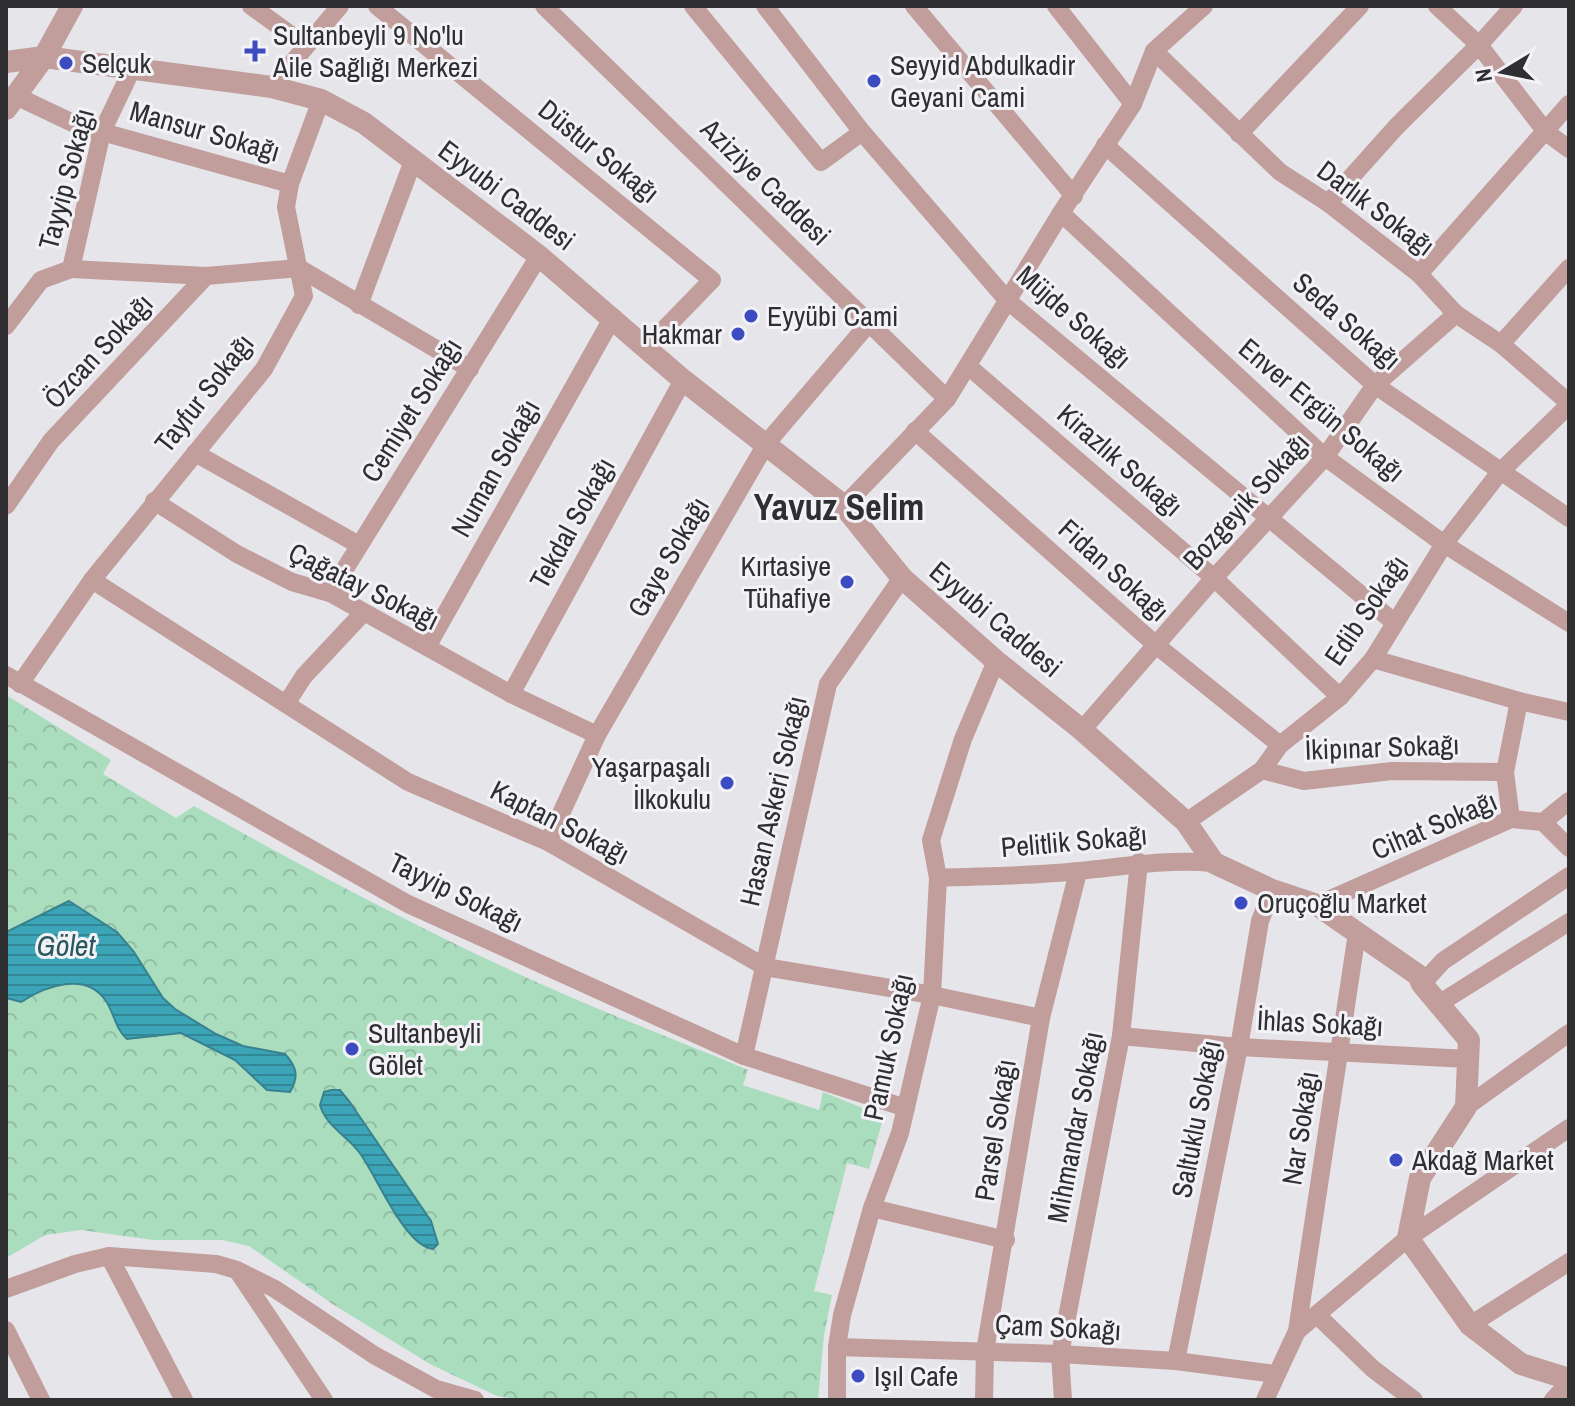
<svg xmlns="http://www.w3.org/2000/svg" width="1575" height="1406" font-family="'Archivo Narrow',sans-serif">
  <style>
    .park { fill: url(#park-crowns) }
    .water { fill: url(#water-rules); stroke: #38828f; stroke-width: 2 }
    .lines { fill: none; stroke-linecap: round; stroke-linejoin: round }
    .minor { stroke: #c19d9c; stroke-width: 18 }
    .tertiary { stroke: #c19d9c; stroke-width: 22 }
    .poi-dot { fill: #3c4bbf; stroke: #f2f2f7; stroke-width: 3 }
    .labels { text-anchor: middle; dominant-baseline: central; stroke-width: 6; stroke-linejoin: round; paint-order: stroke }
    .poi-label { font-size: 28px; fill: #2f2f31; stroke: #f2f2f7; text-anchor: start }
    .street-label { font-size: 28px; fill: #2f2f31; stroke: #f2f2f7 }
    .water-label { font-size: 30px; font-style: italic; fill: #2a575f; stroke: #f2f2f7 }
    .district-label { font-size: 36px; font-weight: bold; fill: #2f2f31; stroke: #f2f2f7 }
  </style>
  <defs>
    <pattern id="park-crowns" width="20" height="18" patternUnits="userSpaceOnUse" patternTransform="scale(2)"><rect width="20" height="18" fill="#aaddbe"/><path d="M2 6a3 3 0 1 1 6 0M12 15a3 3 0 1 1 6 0" fill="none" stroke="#93bea4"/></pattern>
    <pattern id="water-rules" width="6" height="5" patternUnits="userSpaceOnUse" patternTransform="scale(2)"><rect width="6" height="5" fill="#3ca5b7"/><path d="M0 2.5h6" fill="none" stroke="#338795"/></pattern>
  </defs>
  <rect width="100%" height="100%" fill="#e5e5ea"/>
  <!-- park -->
  <path class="park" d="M6,695L111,760L103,774L176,818L194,806C316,874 440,940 568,996C628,1022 689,1045 748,1070L743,1085L819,1110L823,1092L877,1114L882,1122L869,1169L847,1163L814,1291L832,1295L824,1335L818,1400H522L497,1396L430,1364L334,1305L249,1246L222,1240H153L81,1230L45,1235L6,1258Z"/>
  <!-- water -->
  <g class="water">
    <path d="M69,901L117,932L134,952L163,998L175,1009L216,1034L243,1046L285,1054C297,1067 299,1077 290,1092L267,1090L235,1060L181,1033L127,1039C116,1030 114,1013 106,1001C86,971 45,986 21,1002L6,998V932Z"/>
    <path d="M331,1090H340L349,1101L431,1221L438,1244L433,1249C404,1246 376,1174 359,1152C346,1135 326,1126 320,1105L324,1092Z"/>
  </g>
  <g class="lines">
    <!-- minor -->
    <g class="minor">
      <polyline points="251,6 305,45"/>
      <polyline points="377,6 712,280 646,348"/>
      <polyline points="544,6 947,399"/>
      <polyline points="693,6 821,162 862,132"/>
      <polyline points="765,6 862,132 1008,301 1395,623"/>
      <polyline points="914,6 1074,196"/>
      <polyline points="1056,6 1133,104"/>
      <polyline points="1437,6 1479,45 1546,132 1569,149"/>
      <polyline points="1154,51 1280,172 1328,203 1419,274 1456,314 1501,344 1569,403"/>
      <polyline points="272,87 340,6"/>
      <polyline points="16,96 77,125 290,184"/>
      <polyline points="1239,134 1360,6"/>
      <polyline points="1105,145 1375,385 1569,518"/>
      <polyline points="1328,203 1397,126 1479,45 1514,6"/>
      <polyline points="1061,213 1325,457 1444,544 1569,623"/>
      <polyline points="71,269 206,276 299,268 470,369"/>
      <polyline points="1419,274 1569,104"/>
      <polyline points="359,305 413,161"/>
      <polyline points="6,326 41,280 71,269 102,132 133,67"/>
      <polyline points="1501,344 1569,268"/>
      <polyline points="968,366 1214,578 1340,697"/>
      <polyline points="915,431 1156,645 1280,745"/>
      <polyline points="195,453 359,545"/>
      <polyline points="154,501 237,554 292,582 330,593 511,694 597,735"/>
      <polyline points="6,506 51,441 206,276"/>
      <polyline points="844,506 947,399 1061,213 1133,104 1154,51 1204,6"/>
      <polyline points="92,580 408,782 548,842 765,967 932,995 1041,1018"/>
      <polyline points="330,593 539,256"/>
      <polyline points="427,647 613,317"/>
      <polyline points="1373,659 1519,701 1569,712"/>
      <polyline points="6,675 408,904 744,1056 906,1108"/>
      <polyline points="20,684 92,580 264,369 304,296 286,207 290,184 321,100"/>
      <polyline points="511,694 683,380"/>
      <polyline points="286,704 304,676 363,613"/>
      <polyline points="1082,730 1214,578 1325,457 1375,385 1456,314"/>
      <polyline points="1262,770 1304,781 1392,771 1505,772"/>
      <polyline points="1511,819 1505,772 1519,701"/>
      <polyline points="1186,822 1262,770 1280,745 1340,697 1373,659 1444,544 1500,472 1569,405"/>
      <polyline points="1543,822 1569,848"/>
      <polyline points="548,842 597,735 766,444 870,322"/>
      <path d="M938,878C985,876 1033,876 1079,871C1129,866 1164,859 1214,863"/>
      <polyline points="1317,905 1511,819 1543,822 1569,801"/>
      <polyline points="1422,984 1443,961 1569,876"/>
      <polyline points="1440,1003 1569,922"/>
      <polyline points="1121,1036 1239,1047 1468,1059"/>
      <polyline points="744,1056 828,684 902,578"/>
      <polyline points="1466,1107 1569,1033"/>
      <polyline points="872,1208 1006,1240"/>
      <polyline points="109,1256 184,1400"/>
      <polyline points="239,1273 324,1400"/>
      <polyline points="6,1289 75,1264 109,1256 216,1264 237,1270 275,1289 374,1355 436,1389 475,1400"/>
      <polyline points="1317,1315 1373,1369 1414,1400"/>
      <polyline points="1470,1325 1569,1262"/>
      <polyline points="6,1330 41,1400"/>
      <polyline points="1297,1331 1357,933"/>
      <polyline points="837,1347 1060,1354 1176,1361 1275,1374"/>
      <polyline points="1176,1361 1239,1047 1260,921 1272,890"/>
      <polyline points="837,1400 837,1347 842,1315 872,1208 900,1133 932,995 938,878 931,840 963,739 996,661"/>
      <polyline points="984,1400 985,1351 1041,1018 1078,872"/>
      <polyline points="1063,1400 1060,1354 1121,1036 1139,862"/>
      <polyline points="1265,1400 1297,1331 1408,1238 1569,1128"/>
      <polyline points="1553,1400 1569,1383"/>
    </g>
    <!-- tertiary -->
    <g class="tertiary">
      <polyline points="6,62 44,57 272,87 321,100 364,123 539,256 683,380 844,506 902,578 996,661 1082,730 1186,822 1214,863 1272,890 1317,905 1418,975 1422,984 1469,1040 1466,1107 1420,1178 1408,1238 1470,1325 1521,1364 1569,1379"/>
      <polyline points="6,109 44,57 72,6"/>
    </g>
  </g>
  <!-- markers -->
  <g class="poi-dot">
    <path d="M251 39h8v8h8v8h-8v8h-8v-8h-8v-8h8z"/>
    <circle cx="66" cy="63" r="8"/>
    <circle cx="874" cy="81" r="8"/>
    <circle cx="751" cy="316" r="8"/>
    <circle cx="738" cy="334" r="8"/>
    <circle cx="847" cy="582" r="8"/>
    <circle cx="727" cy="783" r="8"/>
    <circle cx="1241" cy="903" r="8"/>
    <circle cx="352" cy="1049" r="8"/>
    <circle cx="1396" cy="1160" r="8"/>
    <circle cx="858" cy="1376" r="8"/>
  </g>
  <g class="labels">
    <!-- poi labels -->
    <g class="poi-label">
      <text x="273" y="35">Sultanbeyli 9 No'lu<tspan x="273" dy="32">Aile Sağlığı Merkezi</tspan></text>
      <text x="82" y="63">Selçuk</text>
      <text x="890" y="65">Seyyid Abdulkadir<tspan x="890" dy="32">Geyani Cami</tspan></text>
      <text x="767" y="316">Eyyübi Cami</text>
      <text x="722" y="334" text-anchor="end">Hakmar</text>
      <text x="831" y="566" text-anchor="end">Kırtasiye<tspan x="831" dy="32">Tühafiye</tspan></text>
      <text x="711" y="767" text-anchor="end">Yaşarpaşalı<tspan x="711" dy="32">İlkokulu</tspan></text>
      <text x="1257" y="903">Oruçoğlu Market</text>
      <text x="368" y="1033">Sultanbeyli<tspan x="368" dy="32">Gölet</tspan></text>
      <text x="1412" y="1160">Akdağ Market</text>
      <text x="874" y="1376">Işıl Cafe</text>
    </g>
    <!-- street labels -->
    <g class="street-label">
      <text transform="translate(205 131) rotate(16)">Mansur Sokağı</text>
      <text transform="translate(599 151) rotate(39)">Düstur Sokağı</text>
      <text transform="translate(66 179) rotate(-75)">Tayyip Sokağı</text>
      <text transform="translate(766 182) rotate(44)">Aziziye Caddesi</text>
      <text transform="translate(507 195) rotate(37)">Eyyubi Caddesi</text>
      <text transform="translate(1376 208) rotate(37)">Darlık Sokağı</text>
      <text transform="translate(1074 317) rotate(41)">Müjde Sokağı</text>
      <text transform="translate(1347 321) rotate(41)">Seda Sokağı</text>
      <text transform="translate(98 351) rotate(-47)">Özcan Sokağı</text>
      <text transform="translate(204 393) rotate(-52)">Tayfur Sokağı</text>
      <text transform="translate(411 410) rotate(-58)">Cemiyet Sokağı</text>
      <text transform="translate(1322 410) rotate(40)">Enver Ergün Sokağı</text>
      <text transform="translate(1120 460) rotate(41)">Kirazlık Sokağı</text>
      <text transform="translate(495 468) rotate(-61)">Numan Sokağı</text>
      <text transform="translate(1246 501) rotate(-48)">Bozgeyik Sokağı</text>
      <text transform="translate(572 523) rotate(-61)">Tekdal Sokağı</text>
      <text transform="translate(668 557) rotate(-60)">Gaye Sokağı</text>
      <text transform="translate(1114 570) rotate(42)">Fidan Sokağı</text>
      <text transform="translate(364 586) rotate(26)">Çağatay Sokağı</text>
      <text transform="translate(1366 610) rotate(-56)">Edib Sokağı</text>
      <text transform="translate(996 619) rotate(40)">Eyyubi Caddesi</text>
      <text transform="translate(1382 747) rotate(-2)">İkipınar Sokağı</text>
      <text transform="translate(773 801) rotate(-77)">Hasan Askeri Sokağı</text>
      <text transform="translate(560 822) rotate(27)">Kaptan Sokağı</text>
      <text transform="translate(1434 825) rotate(-23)">Cihat Sokağı</text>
      <text transform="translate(1074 841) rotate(-5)">Pelitlik Sokağı</text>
      <text transform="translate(456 892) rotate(26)">Tayyip Sokağı</text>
      <text transform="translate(1320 1023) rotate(3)">İhlas Sokağı</text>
      <text transform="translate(888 1047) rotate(-78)">Pamuk Sokağı</text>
      <text transform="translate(1196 1119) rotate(-79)">Saltuklu Sokağı</text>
      <text transform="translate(1075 1127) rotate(-79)">Mihmandar Sokağı</text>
      <text transform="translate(1300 1128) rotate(-81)">Nar Sokağı</text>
      <text transform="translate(995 1130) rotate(-81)">Parsel Sokağı</text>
      <text transform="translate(1058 1327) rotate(3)">Çam Sokağı</text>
    </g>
    <!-- water labels -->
    <g class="water-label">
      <text x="66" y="945">Gölet</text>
    </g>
    <!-- district labels -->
    <g class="district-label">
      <text x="839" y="507">Yavuz Selim</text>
    </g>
  </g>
  <!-- border -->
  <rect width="1575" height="1406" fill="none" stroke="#2f2f31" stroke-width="16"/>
  <!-- north arrow -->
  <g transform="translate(1503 72) rotate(260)" stroke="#f2f2f7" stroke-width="6" paint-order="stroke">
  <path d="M0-6L14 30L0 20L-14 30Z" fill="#2f2f31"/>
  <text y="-12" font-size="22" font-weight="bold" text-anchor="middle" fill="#2f2f31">N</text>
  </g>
</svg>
